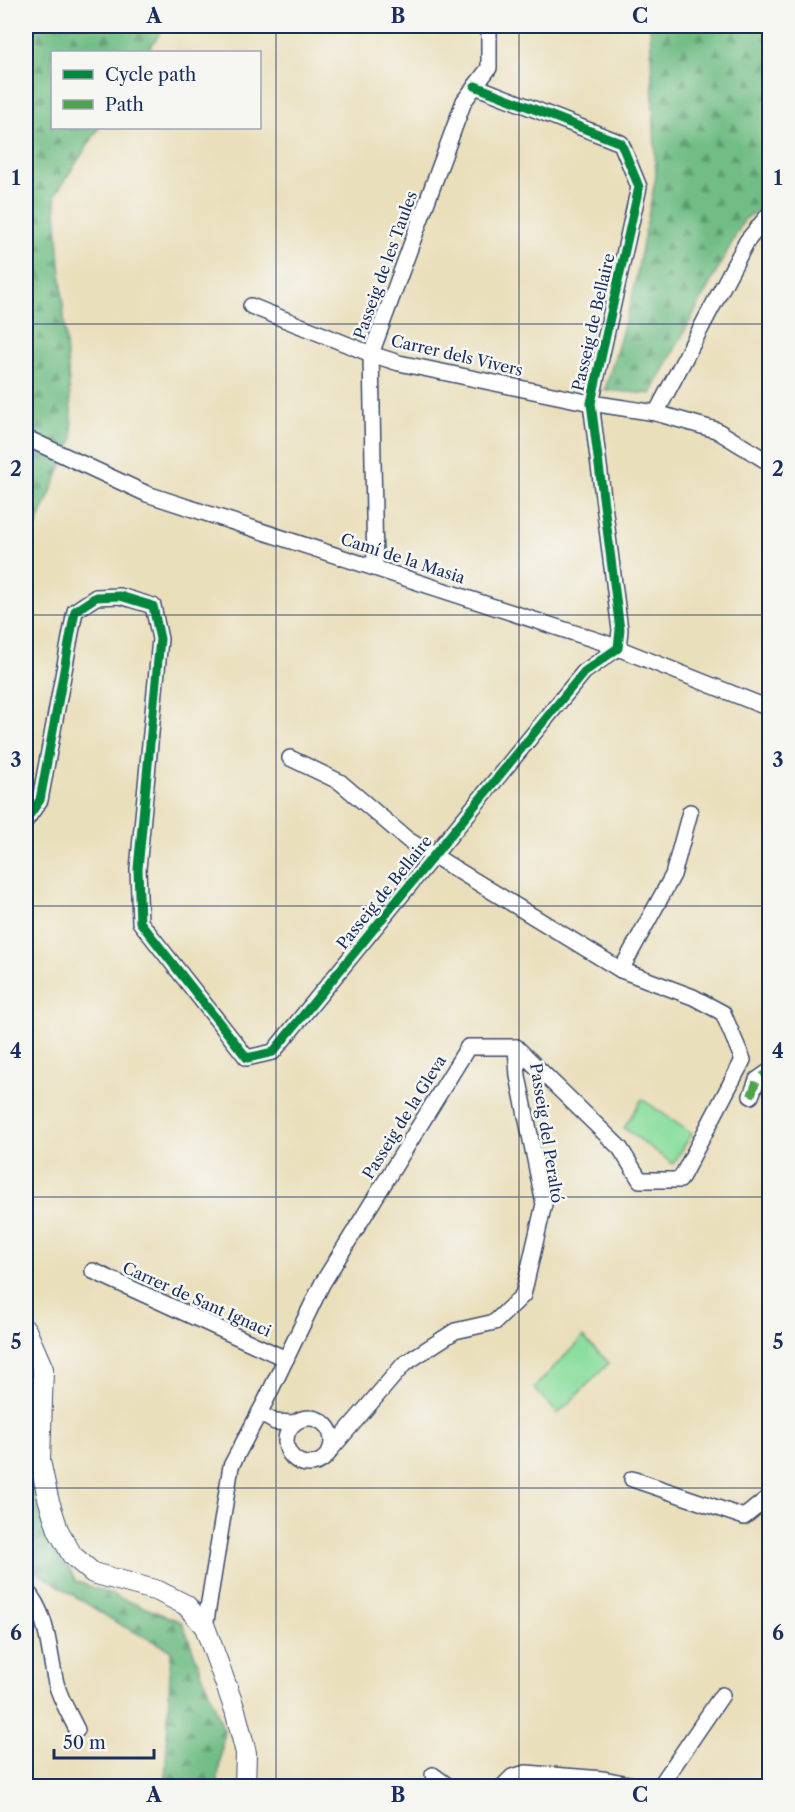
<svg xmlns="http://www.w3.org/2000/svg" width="795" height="1812" font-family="'Libre Caslon Text',serif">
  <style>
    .forest { fill: url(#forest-firs); stroke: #467672; stroke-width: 1.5 }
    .pitch { fill: #8cde9e; stroke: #54867e; stroke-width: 1.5 }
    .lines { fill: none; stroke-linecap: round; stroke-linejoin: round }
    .minor-casing { stroke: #3a496c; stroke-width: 18 }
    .tertiary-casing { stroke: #3a496c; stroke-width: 22 }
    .minor { stroke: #fff; stroke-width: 15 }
    .tertiary { stroke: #fff; stroke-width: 20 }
    .quiet { stroke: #4fa44a; stroke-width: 8; stroke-dasharray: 15 8; stroke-linecap: butt }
    .cycleway-casing { stroke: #f6f6f2; stroke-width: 13 }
    .cycleway { stroke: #00873e; stroke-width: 9 }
    .grid { fill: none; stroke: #1b2f5e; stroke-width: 1.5; stroke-opacity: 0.55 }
    .labels { text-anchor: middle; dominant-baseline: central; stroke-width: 5; stroke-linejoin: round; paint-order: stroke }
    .street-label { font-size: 16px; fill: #1b2f5e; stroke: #f6f6f2 }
    .neatline { fill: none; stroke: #1b2f5e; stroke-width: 2 }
    .grid-label { font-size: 20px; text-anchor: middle; font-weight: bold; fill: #1b2f5e }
  </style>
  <defs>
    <pattern id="forest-firs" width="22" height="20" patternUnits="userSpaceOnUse" patternTransform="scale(1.5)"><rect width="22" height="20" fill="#71bd85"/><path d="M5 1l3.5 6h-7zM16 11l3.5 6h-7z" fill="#5c9a70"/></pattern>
  </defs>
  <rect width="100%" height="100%" fill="#f6f6f2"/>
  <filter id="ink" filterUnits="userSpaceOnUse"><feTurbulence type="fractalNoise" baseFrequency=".0167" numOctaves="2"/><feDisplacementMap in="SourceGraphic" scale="12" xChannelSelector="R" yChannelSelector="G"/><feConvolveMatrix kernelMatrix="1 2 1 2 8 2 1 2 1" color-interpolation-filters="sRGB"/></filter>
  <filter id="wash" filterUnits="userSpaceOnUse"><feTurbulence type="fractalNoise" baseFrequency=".008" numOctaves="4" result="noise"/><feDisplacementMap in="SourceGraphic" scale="24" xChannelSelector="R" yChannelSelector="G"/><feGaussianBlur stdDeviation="1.35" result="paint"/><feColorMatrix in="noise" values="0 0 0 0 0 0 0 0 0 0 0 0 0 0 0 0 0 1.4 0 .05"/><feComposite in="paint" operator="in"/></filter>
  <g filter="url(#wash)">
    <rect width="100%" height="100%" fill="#eadfbb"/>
    <!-- forest -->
    <g class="forest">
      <polygon points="26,26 165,26 147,52 52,52 52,128 99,128 55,195 73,439 26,551"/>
      <polygon points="650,26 770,26 769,201 744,220 651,394 605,390 632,298 656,176"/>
      <polygon points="26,1375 30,1384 38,1511 76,1581 182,1622 224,1730 217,1786 165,1786 171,1650 119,1624 26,1565"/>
    </g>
    <!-- pitch -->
    <g class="pitch">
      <polygon points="642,1099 692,1134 673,1164 624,1128"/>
      <polygon points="583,1337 609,1363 558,1414 534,1388"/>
    </g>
  </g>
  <g filter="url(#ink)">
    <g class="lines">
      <!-- minor casing -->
      <g class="minor-casing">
        <g id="minor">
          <polyline points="251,306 371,354 399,363 591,403 656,413 716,430 770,463"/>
          <polyline points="656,413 747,241 770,213"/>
          <polyline points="26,440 33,441 147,494 605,643 766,707 770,710"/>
          <polyline points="375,568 371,354 464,101 489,68 489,26"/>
          <polyline points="26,820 40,800 75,611 96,597 120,596 153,606 160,639 138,869 140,922 247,1058 273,1052 584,672 618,648 620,630 591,403 639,187 621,143 475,86"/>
          <polyline points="621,970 673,875 690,812"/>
          <polyline points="751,1096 757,1080 770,1071"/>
          <polyline points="93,1271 286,1359"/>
          <polyline points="259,1413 275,1422 294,1423"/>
          <circle cx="309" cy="1441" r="23"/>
          <polyline points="332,1448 404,1364 455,1331 495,1322 523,1295 544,1204 518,1076 516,1047"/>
          <polyline points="632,1479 744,1517 770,1496"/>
          <path d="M26,1590C49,1616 48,1650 56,1683C60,1699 70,1715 77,1730"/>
          <polyline points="205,1627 231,1466 265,1402 322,1284 468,1047 516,1047 620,1148 640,1180 680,1180 743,1060 723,1013 693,997 621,970 408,840 340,782 290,758"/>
          <polyline points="433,1775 448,1786"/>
          <polyline points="503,1786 512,1777 526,1773 603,1779 639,1786"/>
          <polyline points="660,1786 722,1695"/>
        </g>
      </g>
      <!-- tertiary casing -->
      <g class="tertiary-casing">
        <polyline id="tertiary" points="26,1330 43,1369 40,1461 48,1498 58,1530 72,1555 93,1573 158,1591 186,1605 205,1627 235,1710 246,1753 245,1786"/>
      </g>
      <!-- minor -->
      <use href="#minor" class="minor"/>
      <!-- tertiary -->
      <use href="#tertiary" class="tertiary"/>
      <!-- quiet -->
      <polyline class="quiet" points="751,1096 757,1080 770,1071"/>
      <!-- cycleway casing -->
      <g class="cycleway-casing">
        <polyline id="cycleway" points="26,820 40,800 75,611 96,597 120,596 153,606 160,639 138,869 140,922 247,1058 273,1052 584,672 618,648 620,630 591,403 639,187 621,143 475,86"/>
      </g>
      <!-- cycleway -->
      <use href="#cycleway" class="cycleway"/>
    </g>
  </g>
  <!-- grid -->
  <path class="grid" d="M276,26V1786M519,26V1786M26,324H770M26,615H770M26,906H770M26,1197H770M26,1488H770"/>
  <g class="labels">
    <!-- street labels -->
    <g class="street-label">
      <text transform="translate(385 265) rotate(-70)">Passeig de les Taules</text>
      <text transform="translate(593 322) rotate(-77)">Passeig de Bellaire</text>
      <text transform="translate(457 355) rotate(13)">Carrer dels Vivers</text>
      <text transform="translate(403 558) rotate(18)">Camí de la Masia</text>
      <text transform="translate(384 892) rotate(-51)">Passeig de Bellaire</text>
      <text transform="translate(404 1117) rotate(-58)">Passeig de la Gleva</text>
      <text transform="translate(547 1133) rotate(81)">Passeig del Peraltó</text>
      <text transform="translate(197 1299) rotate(24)">Carrer de Sant Ignaci</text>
    </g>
  </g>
  <!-- margin -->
  <rect width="795" height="1812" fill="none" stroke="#f6f6f2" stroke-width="66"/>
  <!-- legend -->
  <rect x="51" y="51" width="210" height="78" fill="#f6f6f2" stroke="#9ea6b7" stroke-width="1.5"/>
  <rect x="63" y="70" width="30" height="9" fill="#00873e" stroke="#9ea6b7" stroke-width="1.5"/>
  <text x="105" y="81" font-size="18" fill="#1b2f5e">Cycle path</text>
  <rect x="63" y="100" width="30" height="9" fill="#4fa44a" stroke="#9ea6b7" stroke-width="1.5"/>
  <text x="105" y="111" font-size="18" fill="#1b2f5e">Path</text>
  <!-- scale -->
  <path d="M54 1749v9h100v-9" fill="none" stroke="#1b2f5e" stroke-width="3"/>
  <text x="63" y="1749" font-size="18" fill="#1b2f5e" stroke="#f6f6f2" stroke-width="4.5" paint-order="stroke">50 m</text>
  <rect x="33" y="33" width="729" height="1746" class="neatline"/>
  <g class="grid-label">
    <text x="154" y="23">A</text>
    <text x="398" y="23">B</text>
    <text x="640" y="23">C</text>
    <text x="16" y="185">1</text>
    <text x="778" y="185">1</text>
    <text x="16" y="476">2</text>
    <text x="778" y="476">2</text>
    <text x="16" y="767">3</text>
    <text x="778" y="767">3</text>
    <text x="16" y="1058">4</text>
    <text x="778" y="1058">4</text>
    <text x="16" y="1349">5</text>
    <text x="778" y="1349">5</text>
    <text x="16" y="1640">6</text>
    <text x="778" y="1640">6</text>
    <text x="154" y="1802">A</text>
    <text x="398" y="1802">B</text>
    <text x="640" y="1802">C</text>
  </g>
</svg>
